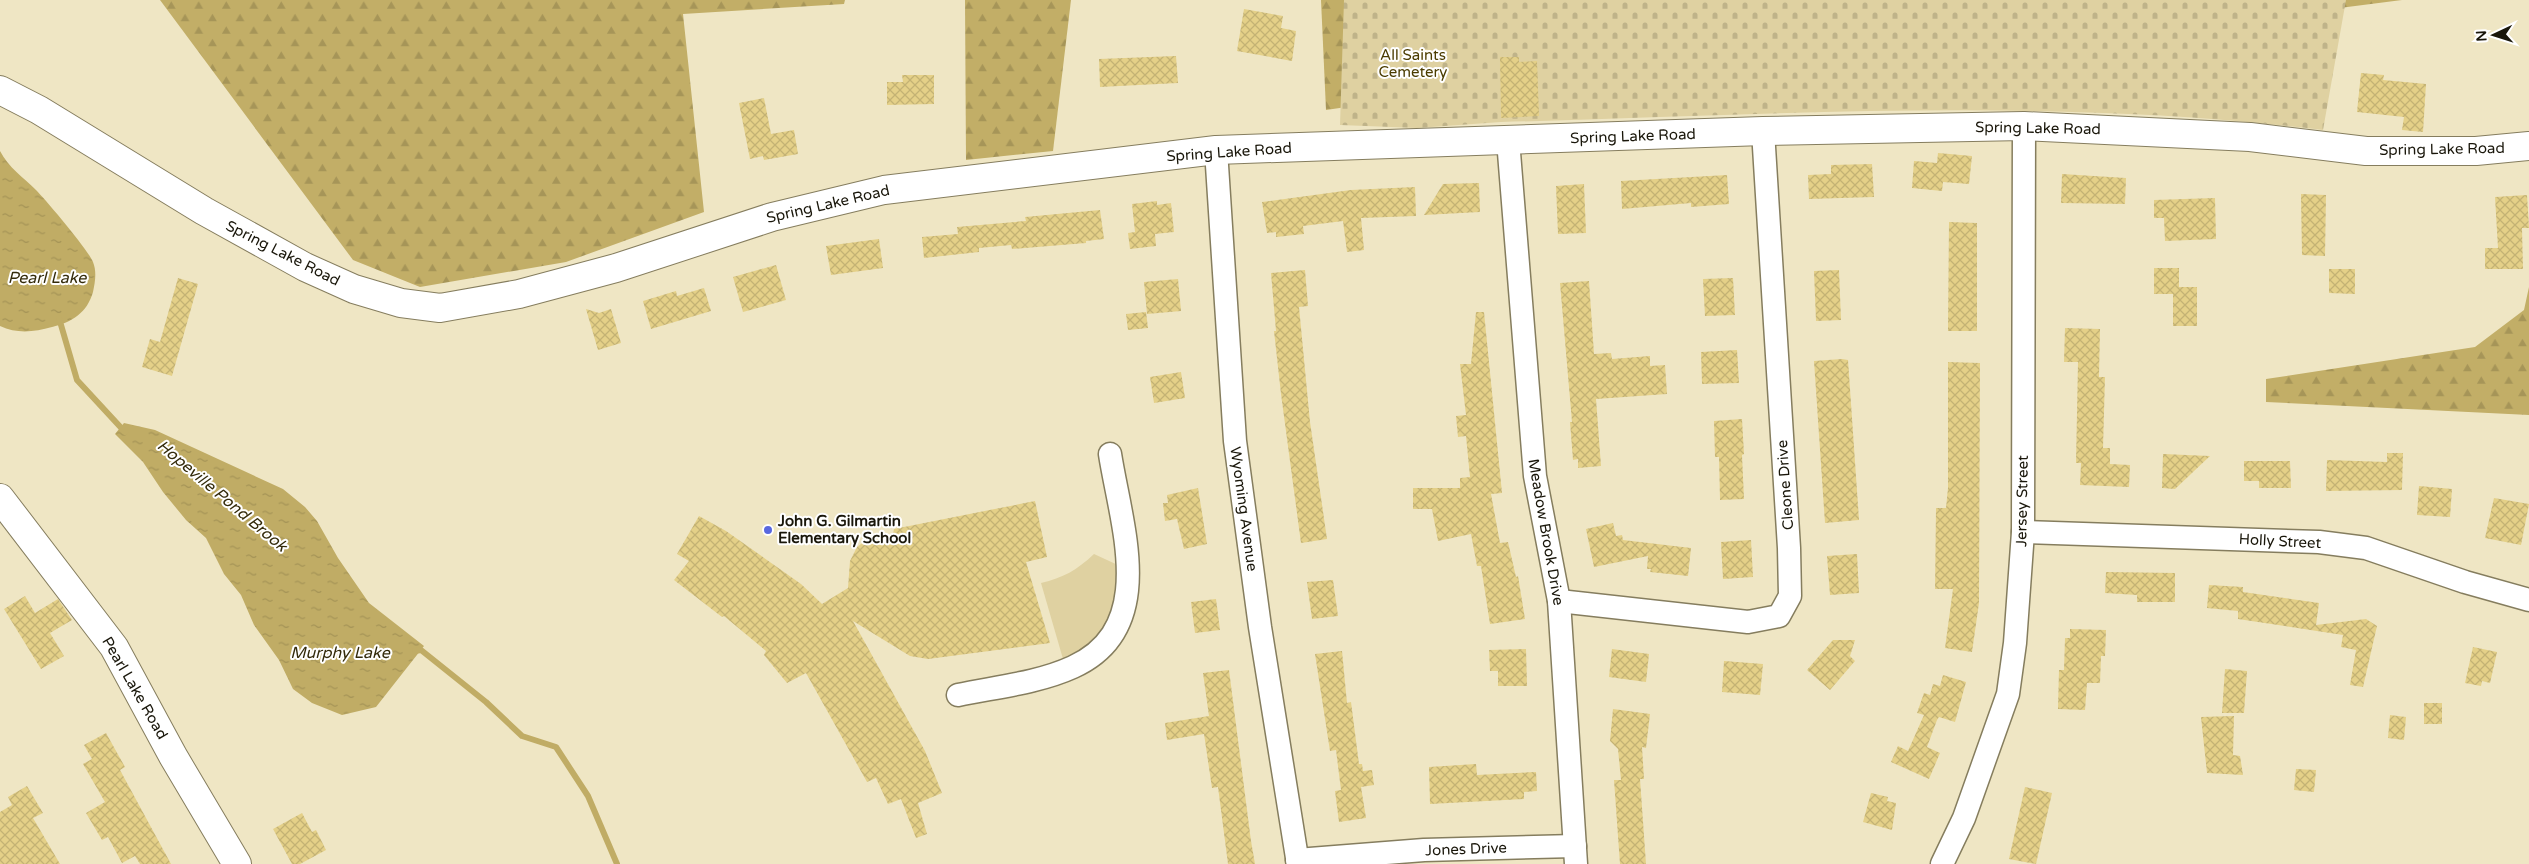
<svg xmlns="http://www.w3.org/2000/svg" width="2529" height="864" font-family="'Varela Round',sans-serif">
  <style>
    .forest { fill: url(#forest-firs) }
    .cemetery { fill: url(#cemetery-stones) }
    .park { fill: #dfd1a1 }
    .water { fill: url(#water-ripples) }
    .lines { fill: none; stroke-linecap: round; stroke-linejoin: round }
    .stream { stroke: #c0ac65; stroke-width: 6 }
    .building { fill: url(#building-cross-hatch) }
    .minor-casing { stroke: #857d5e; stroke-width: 25 }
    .major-casing { stroke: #857d5e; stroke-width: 30 }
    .minor { stroke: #fff; stroke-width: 22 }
    .major { stroke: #fff; stroke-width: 28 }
    .poi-dot { fill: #5968df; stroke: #fff; stroke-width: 2 }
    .labels { text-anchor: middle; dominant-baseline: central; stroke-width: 4; stroke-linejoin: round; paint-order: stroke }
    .park-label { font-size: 15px; fill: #4b3c00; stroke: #fff }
    .street-label { font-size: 15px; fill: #19160a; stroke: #fff }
    .poi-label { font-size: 15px; font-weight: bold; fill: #19160a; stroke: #fff; text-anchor: start }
    .water-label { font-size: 16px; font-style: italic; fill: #342b0b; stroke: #fff }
  </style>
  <defs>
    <pattern id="forest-firs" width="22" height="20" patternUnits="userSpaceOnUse" patternTransform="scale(1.25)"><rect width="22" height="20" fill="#c2ae67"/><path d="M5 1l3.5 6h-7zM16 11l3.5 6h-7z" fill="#a69558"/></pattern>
    <pattern id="cemetery-stones" width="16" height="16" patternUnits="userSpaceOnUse" patternTransform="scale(1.25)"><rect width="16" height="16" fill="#dfd1a1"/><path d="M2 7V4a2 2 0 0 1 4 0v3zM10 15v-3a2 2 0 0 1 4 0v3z" fill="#bfb389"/></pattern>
    <pattern id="water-ripples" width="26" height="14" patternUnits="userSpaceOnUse" patternTransform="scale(1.25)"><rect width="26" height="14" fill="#c0ac65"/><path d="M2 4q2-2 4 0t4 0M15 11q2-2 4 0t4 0" fill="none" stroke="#a49356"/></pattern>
    <pattern id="building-cross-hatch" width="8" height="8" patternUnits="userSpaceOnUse" patternTransform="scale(1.25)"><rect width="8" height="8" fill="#e4d088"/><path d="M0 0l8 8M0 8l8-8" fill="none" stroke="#c3b274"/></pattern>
  </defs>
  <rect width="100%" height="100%" fill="#efe6c4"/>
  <!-- forest -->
  <g class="forest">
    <polygon points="160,0 845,0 844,4 683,14 704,212 566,262 420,287 353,260"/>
    <polygon points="965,0 1071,0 1053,151 966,160"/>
    <polygon points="1321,0 1353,0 1360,105 1326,110"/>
    <polygon points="2318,0 2402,0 2324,10"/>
    <polygon points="2529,287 2529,415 2266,402 2266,379 2475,347 2524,310"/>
  </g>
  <!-- cemetery -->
  <path class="cemetery" d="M1344,0H2346L2323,130C2050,96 1774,115 1501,122L1417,128L1340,125Z"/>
  <!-- park -->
  <path class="park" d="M1094,554L1120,566C1118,581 1117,598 1112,612C1106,631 1084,657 1063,659L1041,583C1063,578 1077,570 1094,554Z"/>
  <!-- water -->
  <g class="water">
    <path d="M0,151C9,168 23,177 36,190C46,200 89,251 93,262C97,272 95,282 93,292C87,313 72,322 52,327C34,332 17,334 0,326Z"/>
    <polygon points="124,423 155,430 283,489 305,507 317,521 338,558 369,603 424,646 376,707 342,715 312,703 293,689 279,660 254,625 241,595 224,574 206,538 186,520 163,492 143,462 115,434"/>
  </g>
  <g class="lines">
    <!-- stream -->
    <g class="stream">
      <polyline points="59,318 77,380 125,432"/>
      <polyline points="415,651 421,650 486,702 522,736 556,747 588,796 617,864"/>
    </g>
  </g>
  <!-- building -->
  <g class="building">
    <polygon points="1244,9 1283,16 1281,28 1296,31 1292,61 1237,51"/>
    <polygon points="1176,56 1178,83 1100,87 1099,59"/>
    <polygon points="1500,57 1519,57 1519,62 1537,61 1539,116 1501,118"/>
    <polygon points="2361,73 2384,75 2383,80 2426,84 2423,132 2402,130 2404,117 2357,112"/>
    <polygon points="902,75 934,75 934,104 887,105 887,82 903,82"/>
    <polygon points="764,98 771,134 794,130 798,154 764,160 763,156 750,159 739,103"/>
    <polygon points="1938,153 1972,156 1969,184 1943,182 1942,191 1912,188 1914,161 1937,163"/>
    <polygon points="1872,164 1874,197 1809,199 1808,175 1831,174 1831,165"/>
    <polygon points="2062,174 2126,178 2125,204 2061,203"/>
    <polygon points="1727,175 1729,204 1691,207 1691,203 1622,209 1621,181"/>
    <polygon points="1479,183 1480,212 1424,215 1443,184"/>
    <polygon points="1584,184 1586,233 1558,234 1556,186"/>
    <polygon points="1415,187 1416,216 1361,218 1364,250 1347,252 1343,221 1303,226 1304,234 1276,237 1276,232 1267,233 1262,202 1351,190"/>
    <polygon points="2301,194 2326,195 2325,256 2302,255"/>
    <polygon points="2527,195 2529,228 2522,228 2523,269 2485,269 2485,248 2498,248 2495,197"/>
    <polygon points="2215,198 2216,239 2165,241 2164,218 2154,218 2154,200"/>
    <polygon points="1157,201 1157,205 1171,203 1174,232 1155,234 1156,246 1130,249 1128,233 1135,232 1132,204"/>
    <polygon points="1100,210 1104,239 1086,241 1086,243 1012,249 1011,245 979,248 979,252 924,258 922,237 958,234 957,227 1026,221 1025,217"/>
    <polygon points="1949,222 1977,223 1977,331 1948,331"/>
    <polygon points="879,239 883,268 831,275 826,246"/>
    <polygon points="776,265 786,300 743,312 733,277"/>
    <polygon points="2154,268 2179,268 2179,287 2197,287 2197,326 2173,326 2173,294 2154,294"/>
    <polygon points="2329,269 2355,269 2355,294 2329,293"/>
    <polygon points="1305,270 1308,306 1299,307 1310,422 1327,539 1301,543 1281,394 1274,331 1276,331 1271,273"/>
    <polygon points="1839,270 1841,320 1816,321 1814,271"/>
    <polygon points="178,278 198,284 172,376 142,367 150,339 160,342"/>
    <polygon points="1733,278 1735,315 1705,316 1703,279"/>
    <polygon points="1178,279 1181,311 1147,314 1144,282"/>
    <polygon points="1589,281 1594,354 1611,353 1612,359 1650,356 1650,366 1665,365 1667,394 1596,399 1601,466 1578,468 1578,459 1573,460 1570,422 1572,422 1560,283"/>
    <polygon points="704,288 711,311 651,329 643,301 676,291 677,296"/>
    <polygon points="586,309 599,313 611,309 621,343 598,350"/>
    <polygon points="1146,312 1148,328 1128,330 1126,314"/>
    <polygon points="1476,312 1484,312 1502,493 1491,494 1500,543 1508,542 1516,577 1518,576 1525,619 1490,624 1481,566 1477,566 1471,534 1438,541 1432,509 1413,509 1413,488 1460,488 1460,478 1470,477 1466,436 1458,437 1456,416 1466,415 1460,364 1471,364"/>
    <polygon points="2065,328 2100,329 2099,377 2105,377 2103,448 2110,448 2110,464 2130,465 2129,487 2080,485 2081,463 2076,463 2078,362 2064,362"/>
    <polygon points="1737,350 1739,383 1702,384 1701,352"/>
    <polygon points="1842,359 1848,360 1859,520 1825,523 1814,361"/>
    <polygon points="1948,362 1980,363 1979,603 1972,652 1945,648 1953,589 1935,589 1936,508 1946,508 1948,488"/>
    <polygon points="1181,372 1185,398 1154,403 1150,377"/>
    <polygon points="1742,419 1744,454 1742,455 1744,499 1720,500 1719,457 1715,457 1714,421"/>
    <polygon points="2387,453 2403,453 2402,490 2326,491 2327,460 2387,462"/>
    <polygon points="2163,454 2210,456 2175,489 2162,488"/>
    <polygon points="2244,461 2290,461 2291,488 2259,488 2259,481 2244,481"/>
    <polygon points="2419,486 2452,489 2450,517 2417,515"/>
    <polygon points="1198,488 1207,544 1184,549 1177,519 1165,521 1163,503 1168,503 1167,495"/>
    <polygon points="2494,498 2529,504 2521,545 2485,538"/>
    <polygon points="1035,501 1047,557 1026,562 1050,643 928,659 910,656 853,621 925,751 942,793 918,803 927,834 916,838 901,799 888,804 876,778 867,782 806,673 787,683 764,655 766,651 724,616 722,617 674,580 689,561 677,554 699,516 726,531 801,584 822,604 848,588 850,561 857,547 865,541 893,534 894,529"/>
    <polygon points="1613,523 1616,536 1622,535 1623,540 1691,548 1688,576 1650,572 1651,569 1647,569 1648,556 1594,567 1586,529"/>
    <polygon points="1751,540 1753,577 1723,579 1721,542"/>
    <polygon points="1857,554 1859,593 1830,595 1827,556"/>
    <polygon points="2106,572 2175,573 2175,602 2137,602 2137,595 2105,593"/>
    <polygon points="1333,580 1338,616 1312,619 1307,582"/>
    <polygon points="2209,585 2243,587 2243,592 2319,603 2316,625 2366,619 2377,626 2363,687 2350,685 2356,650 2341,647 2343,635 2238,619 2238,611 2207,608"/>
    <polygon points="25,596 35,613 58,599 72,620 50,633 64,656 41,669 4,609"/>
    <polygon points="1216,599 1220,630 1195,633 1191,602"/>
    <polygon points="2070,629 2106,630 2105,656 2101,656 2100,683 2087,683 2085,710 2058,709 2059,670 2064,670 2065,638 2070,638"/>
    <polygon points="1833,640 1855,640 1850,656 1855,661 1830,690 1807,670"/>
    <polygon points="2473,647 2497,652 2490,683 2482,681 2481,686 2465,683"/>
    <polygon points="1526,649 1527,686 1498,686 1498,671 1490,671 1489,650"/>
    <polygon points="1612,649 1649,654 1646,682 1609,677"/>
    <polygon points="1342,651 1347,703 1351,702 1359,764 1362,764 1363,771 1372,770 1374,785 1361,787 1366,818 1339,822 1335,791 1341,790 1336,750 1330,751 1315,654"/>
    <polygon points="1724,661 1763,664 1760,695 1722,692"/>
    <polygon points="2225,669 2247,671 2244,713 2222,713"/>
    <polygon points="1229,670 1251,841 1255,864 1228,864 1218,787 1212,788 1204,734 1167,740 1165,723 1209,716 1203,673"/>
    <polygon points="1943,675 1966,682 1955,722 1939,717 1937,720 1927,747 1940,753 1929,779 1891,762 1898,746 1908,751 1924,715 1917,713 1924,693 1930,695 1933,684 1940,686"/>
    <rect x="2424" y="703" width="18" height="21"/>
    <polygon points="1613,709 1650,714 1646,748 1642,747 1644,779 1640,779 1646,864 1620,864 1614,780 1621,780 1618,749 1610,741"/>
    <polygon points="2390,715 2406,717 2404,740 2388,738"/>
    <polygon points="2234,716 2233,755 2240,756 2243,775 2207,773 2201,717"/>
    <polygon points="106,733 125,767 120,770 171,864 140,864 135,856 122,863 108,837 102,840 86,813 105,802 83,764 92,759 84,745"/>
    <polygon points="1476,764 1477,775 1536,772 1537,791 1524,792 1524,799 1430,804 1429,767"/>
    <polygon points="2296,769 2316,770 2314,792 2294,790"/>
    <polygon points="27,786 43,813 33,818 60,864 0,864 0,812 12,805 8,797"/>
    <polygon points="2025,787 2052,793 2036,864 2009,859"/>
    <polygon points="1871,793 1888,797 1887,801 1896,803 1892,830 1863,822"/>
    <polygon points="302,813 312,832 316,830 326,850 300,864 292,864 273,829"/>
  </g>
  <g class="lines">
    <!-- minor casing -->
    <g class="minor-casing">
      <g id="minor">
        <polyline points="1508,140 1535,476 1559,601 1576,864"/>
        <polyline points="1216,150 1235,441 1260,627 1298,864"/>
        <polyline points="2023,532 2319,542 2366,548 2465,582 2529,600"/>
        <polyline points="1559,601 1748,622 1779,616 1790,596 1789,548 1763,131"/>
        <path d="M958,695C996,687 1038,683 1073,667C1159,628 1121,525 1110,454"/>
        <polyline points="1297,860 1424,850 1575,846"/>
        <polyline points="1942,864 1964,818 2008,694 2015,643 2023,532 2024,126"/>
      </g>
    </g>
    <!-- major casing -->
    <g class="major-casing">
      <g id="major">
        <polyline points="0,90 39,110 204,211 305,267 354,289 401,303 440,308 519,294 616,268 772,217 884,190 1216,150 1763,131 2024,126 2250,137 2366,151 2476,151 2529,146"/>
        <polyline points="0,498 114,647 173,756 237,864"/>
      </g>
    </g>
    <!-- minor -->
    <use href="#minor" class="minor"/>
    <!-- major -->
    <use href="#major" class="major"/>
  </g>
  <!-- markers -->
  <circle class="poi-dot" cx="768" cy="530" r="5"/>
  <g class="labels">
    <!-- park labels -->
    <g class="park-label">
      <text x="1413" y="55">All Saints<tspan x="1413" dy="17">Cemetery</tspan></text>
    </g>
    <!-- street labels -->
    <g class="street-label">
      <text transform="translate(2038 128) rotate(1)">Spring Lake Road</text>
      <text transform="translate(1633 136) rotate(-2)">Spring Lake Road</text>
      <text transform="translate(2442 149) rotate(-1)">Spring Lake Road</text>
      <text transform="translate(1229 152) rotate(-4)">Spring Lake Road</text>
      <text transform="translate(828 204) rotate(-13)">Spring Lake Road</text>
      <text transform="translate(283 253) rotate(27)">Spring Lake Road</text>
      <text transform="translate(1785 485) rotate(-94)">Cleone Drive</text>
      <text transform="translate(2022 501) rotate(-89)">Jersey Street</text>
      <text transform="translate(1244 509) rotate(82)">Wyoming Avenue</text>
      <text transform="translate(1546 532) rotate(80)">Meadow Brook Drive</text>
      <text transform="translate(2280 541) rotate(3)">Holly Street</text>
      <text transform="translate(135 688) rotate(60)">Pearl Lake Road</text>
      <text transform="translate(1466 849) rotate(-2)">Jones Drive</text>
    </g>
    <!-- poi labels -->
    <g class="poi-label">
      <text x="778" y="521">John G. Gilmartin<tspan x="778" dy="17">Elementary School</tspan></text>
    </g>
    <!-- water labels -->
    <g class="water-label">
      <text x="47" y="278">Pearl Lake</text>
      <text transform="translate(222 496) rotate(40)">Hopeville Pond Brook</text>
      <text x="340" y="653">Murphy Lake</text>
    </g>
  </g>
  <!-- north arrow -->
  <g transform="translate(2494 35) rotate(266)" stroke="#ffffff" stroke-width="4" paint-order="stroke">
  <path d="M0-4L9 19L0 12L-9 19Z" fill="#19160a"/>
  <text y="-8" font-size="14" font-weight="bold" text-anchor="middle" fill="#19160a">N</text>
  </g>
</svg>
